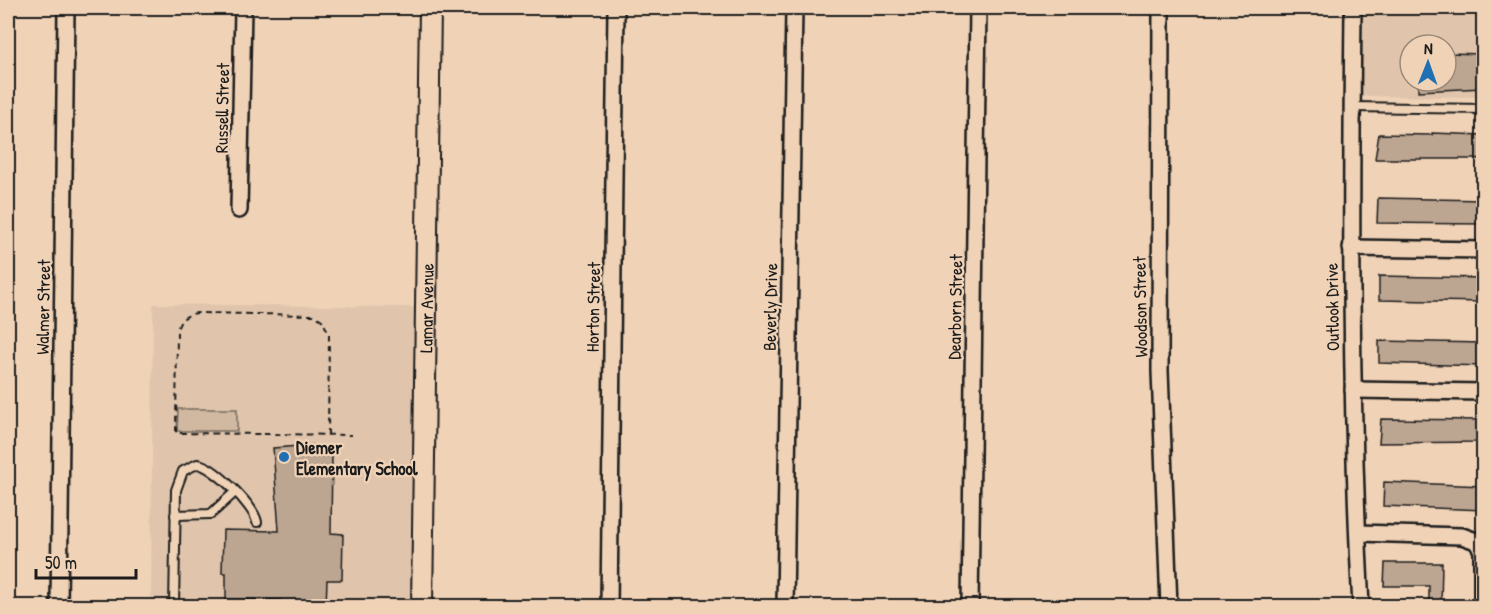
<svg xmlns="http://www.w3.org/2000/svg" width="1491" height="614" font-family="'Patrick Hand',sans-serif">
  <style>
    .built { fill: #e0c5ac; fill-rule: evenodd }
    .green { fill: #d1b8a0; stroke: #766a5e; stroke-width: 1.5 }
    .building { fill: #bca591; stroke: #1c1c1c; stroke-width: 1.5 }
    .lines { fill: none; stroke-linecap: round; stroke-linejoin: round }
    .service-casing { stroke: #1c1c1c; stroke-width: 12 }
    .minor-casing { stroke: #1c1c1c; stroke-width: 20 }
    .tertiary-casing { stroke: #1c1c1c; stroke-width: 24 }
    .path { stroke: #1c1c1c; stroke-width: 2; stroke-dasharray: 6 4.5; stroke-linecap: butt }
    .service { stroke: #f0d3b7; stroke-width: 8 }
    .minor { stroke: #f0d3b7; stroke-width: 15 }
    .tertiary { stroke: #f0d3b7; stroke-width: 20 }
    .poi-dot { fill: #1f6fb2; stroke: #f0d3b7; stroke-width: 2 }
    .labels { text-anchor: middle; dominant-baseline: central; stroke-width: 4.5; stroke-linejoin: round; paint-order: stroke }
    .street-label { font-size: 18px; fill: #1c1c1c; stroke: #f0d3b7 }
    .poi-label { font-size: 18px; font-weight: bold; fill: #1c1c1c; stroke: #f0d3b7; text-anchor: start }
  </style>
  <rect width="100%" height="100%" fill="#f0d3b7"/>
  <filter id="ink" filterUnits="userSpaceOnUse"><feTurbulence type="fractalNoise" baseFrequency=".0167" numOctaves="2"/><feDisplacementMap in="SourceGraphic" scale="12" xChannelSelector="R" yChannelSelector="G"/><feConvolveMatrix kernelMatrix="1 2 1 2 8 2 1 2 1" color-interpolation-filters="sRGB"/></filter>
  <g filter="url(#ink)">
    <!-- built -->
    <g class="built">
      <path d="M1360,8H1483V97L1359,96ZM1410,45H1446V81H1410Z"/>
      <polygon points="153,304 418,307 414,606 151,606"/>
    </g>
    <!-- green -->
    <polygon class="green" points="178,409 237,409 237,431 177,431"/>
    <!-- building -->
    <g class="building">
      <polygon points="1446,53 1484,54 1484,88 1418,91 1418,81 1446,81"/>
      <polygon points="1432,133 1484,135 1484,159 1375,159 1379,134 1432,135"/>
      <polygon points="1378,198 1484,200 1484,224 1377,223"/>
      <polygon points="1379,276 1484,278 1484,302 1379,300"/>
      <polygon points="1379,341 1484,343 1484,366 1379,363"/>
      <polygon points="1381,419 1484,420 1484,442 1379,443"/>
      <polygon points="313,445 314,456 332,456 331,533 343,534 342,580 327,580 326,606 279,606 281,600 226,599 226,573 222,573 223,530 279,531 273,448"/>
      <polygon points="1384,482 1484,486 1484,510 1383,506"/>
      <polygon points="1385,563 1442,563 1441,606 1429,606 1429,586 1384,586"/>
    </g>
    <g class="lines">
      <!-- service casing -->
      <g class="service-casing">
        <g id="service">
          <polyline points="1352,107 1484,109"/>
          <polyline points="175,515 211,514 235,492"/>
          <path d="M174,606L176,490L183,471L197,464C213,465 254,506 257,522"/>
        </g>
      </g>
      <!-- minor casing -->
      <g class="minor-casing">
        <g id="minor">
          <polyline points="1161,8 1160,371 1169,606"/>
          <path d="M1353,8C1351,207 1350,407 1361,606"/>
          <polyline points="239,210 243,8"/>
          <polyline points="1351,248 1484,250"/>
          <polyline points="1353,390 1484,392"/>
          <polyline points="1358,533 1462,536 1476,541 1482,550 1482,606"/>
          <polyline points="59,606 66,8"/>
          <polyline points="609,606 616,8"/>
          <polyline points="785,606 794,8"/>
          <polyline points="970,606 978,8"/>
        </g>
      </g>
      <!-- tertiary casing -->
      <g class="tertiary-casing">
        <g id="tertiary">
          <path id="s1" d="M422,606L430,8"/>
        </g>
      </g>
      <!-- path -->
      <path class="path" d="M328,435L329,334L322,320L314,315L198,313C186,314 179,320 177,331L176,433L351,435"/>
      <!-- service -->
      <use href="#service" class="service"/>
      <!-- minor -->
      <use href="#minor" class="minor"/>
      <!-- tertiary -->
      <use href="#tertiary" class="tertiary"/>
    </g>
  </g>
  <!-- markers -->
  <circle class="poi-dot" cx="284" cy="457" r="6"/>
  <g class="labels">
    <!-- street labels -->
    <g class="street-label">
      <text transform="translate(222 108) rotate(-89)">Russell Street</text>
      <text transform="translate(43 307) rotate(-89)">Walmer Street</text>
      <text stroke="none"><textPath href="#s1" startOffset="298">Lamar Avenue</textPath></text>
      <text transform="translate(593 307) rotate(-89)">Horton Street</text>
      <text transform="translate(770 307) rotate(-89)">Beverly Drive</text>
      <text transform="translate(955 307) rotate(-89)">Dearborn Street</text>
      <text transform="translate(1140 307) rotate(-91)">Woodson Street</text>
      <text transform="translate(1332 307) rotate(-91)">Outlook Drive</text>
    </g>
    <!-- poi labels -->
    <g class="poi-label">
      <text x="296" y="447">Diemer<tspan x="296" dy="21">Elementary School</tspan></text>
    </g>
  </g>
  <!-- margin -->
  <rect width="1491" height="614" fill="none" stroke="#f0d3b7" stroke-width="30"/>
  <rect x="15" y="15" width="1461" height="584" fill="none" stroke="#1c1c1c" stroke-width="2" filter="url(#ink)"/>
  <!-- north arrow -->
  <g transform="translate(1428 63) rotate(1)"><circle r="28" fill="#f0d3b7" stroke="#9b8a79" stroke-width="1.5"/>
  <path d="M0-4.5L10 22L0 15L-10 22Z" fill="#1f6fb2"/>
  <text y="-9" font-size="16" font-weight="bold" text-anchor="middle" fill="#1c1c1c">N</text>
  </g>
  <!-- scale -->
  <path d="M36 569v9h100v-9" fill="none" stroke="#1c1c1c" stroke-width="3"/>
  <text x="45" y="569" font-size="18" fill="#1c1c1c" stroke="#f0d3b7" stroke-width="4.5" paint-order="stroke">50 m</text>
</svg>
